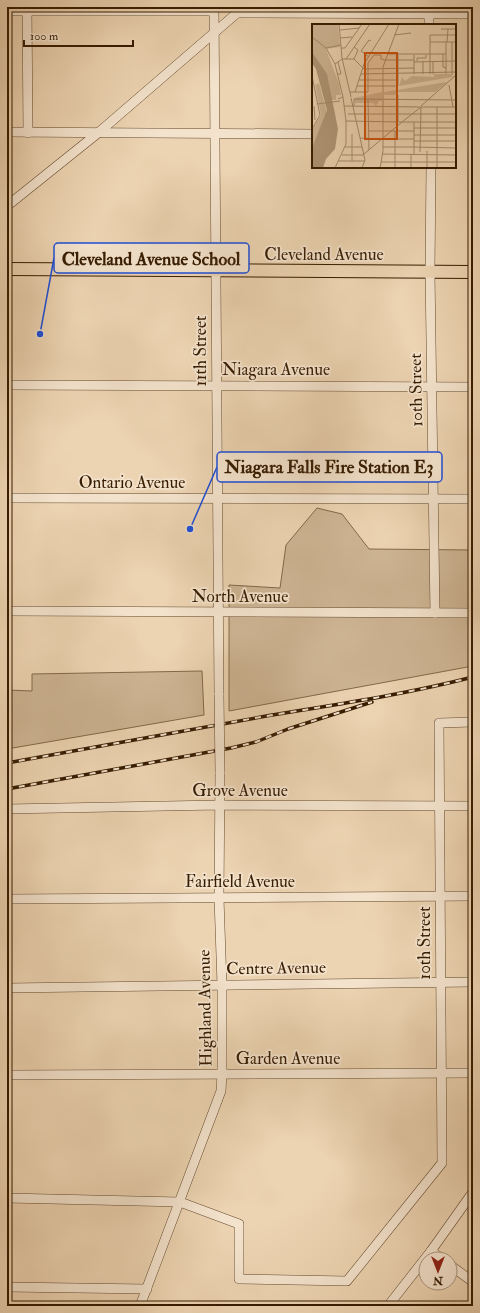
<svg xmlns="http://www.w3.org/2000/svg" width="480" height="1313" font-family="'IM FELL Double Pica',serif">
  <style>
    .green { fill: #cdb493; stroke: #82684a }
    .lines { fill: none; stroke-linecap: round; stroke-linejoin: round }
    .minor-casing { stroke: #644a2d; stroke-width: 10 }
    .major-casing { stroke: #371c01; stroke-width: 14 }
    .minor { stroke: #f3e2cc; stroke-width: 9 }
    .major { stroke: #ecd3b1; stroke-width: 12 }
    .rail-casing { stroke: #371c01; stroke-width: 3.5 }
    .rail { stroke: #f3e2cc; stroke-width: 2; stroke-dasharray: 6; stroke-linecap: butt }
    .minor-bridge-casing { stroke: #644a2d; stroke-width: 10; stroke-linecap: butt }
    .minor-bridge { stroke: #f3e2cc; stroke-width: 9 }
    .labels { text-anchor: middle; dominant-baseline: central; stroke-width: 3.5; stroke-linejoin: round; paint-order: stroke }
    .street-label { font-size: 17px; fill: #371c01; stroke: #f3e2cc }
    .inset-road { fill: none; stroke: #a48a6b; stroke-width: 1 }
    .view { fill: #cd500a; fill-opacity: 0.15; stroke: #cd500a; stroke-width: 2 }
    .inset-edge { fill: none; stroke: #371c01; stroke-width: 2 }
    .leader { fill: none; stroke: #1d4ed8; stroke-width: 1.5 }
    .callout-dot { fill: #1d4ed8; stroke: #f3e2cc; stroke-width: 1.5 }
    .callout { fill: #f3e2cc; stroke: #1d4ed8; stroke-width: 1.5 }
    .callout-label { font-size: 18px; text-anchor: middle; font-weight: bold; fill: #371c01 }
  </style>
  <rect width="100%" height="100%" fill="#ecd3b1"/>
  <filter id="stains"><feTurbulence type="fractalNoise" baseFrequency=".005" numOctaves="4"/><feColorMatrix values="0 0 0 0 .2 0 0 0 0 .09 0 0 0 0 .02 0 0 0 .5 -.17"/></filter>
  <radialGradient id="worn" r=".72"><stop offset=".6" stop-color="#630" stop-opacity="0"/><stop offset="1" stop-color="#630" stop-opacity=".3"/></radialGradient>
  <!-- green -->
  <g class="green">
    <polygon points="317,508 342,514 369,549 473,550 473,666 229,711 229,585 280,588 286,545"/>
    <polygon points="202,671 204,715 7,749 7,690 32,691 32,674"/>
  </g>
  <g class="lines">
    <!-- minor casing -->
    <g class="minor-casing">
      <g id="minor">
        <polyline points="27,7 28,133"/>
        <polyline points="214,7 219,695"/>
        <polyline points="429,7 429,25"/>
        <polyline points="7,11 214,11"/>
        <polyline points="238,13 473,14"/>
        <polyline points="7,132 313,134"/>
        <polyline points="431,167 430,272 435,613"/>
        <polyline points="7,206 98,133 244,7"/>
        <polyline points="7,385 473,387"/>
        <polyline points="7,498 473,499"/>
        <polyline points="7,611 473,613"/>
        <polyline points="7,809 219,805 473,806"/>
        <polyline points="7,899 473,896"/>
        <polyline points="7,988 473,982"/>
        <polyline points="7,1075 473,1073"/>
        <polyline points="7,1198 180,1202 239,1224 239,1279 347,1281 442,1163 439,723 473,722"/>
        <polyline points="431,1251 442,1259"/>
        <polyline points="450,1265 473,1282"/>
        <polyline points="7,1287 147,1289"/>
        <polyline points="140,1306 221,1091 222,1074 222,985 219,898 220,772"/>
        <polyline points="388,1306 431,1251 473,1192"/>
      </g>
    </g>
    <!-- major casing -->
    <g class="major-casing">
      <polyline id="major" points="7,269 473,272"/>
    </g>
    <!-- minor -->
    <use href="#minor" class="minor"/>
    <!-- major -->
    <use href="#major" class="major"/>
    <!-- rail casing -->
    <g class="rail-casing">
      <g id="rail">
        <path d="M7,763C92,748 176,732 261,717C332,705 403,695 473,677"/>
        <polyline points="7,789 231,748 256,742 288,729 372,702"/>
      </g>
    </g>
    <!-- rail -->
    <use href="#rail" class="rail"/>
    <!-- minor-bridge casing -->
    <g class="minor-bridge-casing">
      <polyline id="minor-bridge" points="219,695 220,772"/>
    </g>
    <!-- minor-bridge -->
    <use href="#minor-bridge" class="minor-bridge"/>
  </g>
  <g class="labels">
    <!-- street labels -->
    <g class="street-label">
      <text x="324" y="254">Cleveland Avenue</text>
      <text transform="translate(200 351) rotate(-90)">11th Street</text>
      <text x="276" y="369">Niagara Avenue</text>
      <text transform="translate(416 390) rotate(-91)">10th Street</text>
      <text x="132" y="482">Ontario Avenue</text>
      <text x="240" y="596">North Avenue</text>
      <text x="240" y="790">Grove Avenue</text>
      <text x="240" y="881">Fairfield Avenue</text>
      <text transform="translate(424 943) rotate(-90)">10th Street</text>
      <text transform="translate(276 968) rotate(-1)">Centre Avenue</text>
      <text transform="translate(205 1008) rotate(-91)">Highland Avenue</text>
      <text x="288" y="1058">Garden Avenue</text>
    </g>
  </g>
  <!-- overview -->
  <g transform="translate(312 24)">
    <rect width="144" height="144" fill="#ecd3b1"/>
    <path d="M0,0H26L28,23L14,25L27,60L29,71H24V76H19L16,55L0,28ZM122,50H141L140,53L87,62L90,53L93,57L100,52L122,53ZM135,58L123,68H86L83,71H72V68ZM7,59L15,89L0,124V106L9,91L3,61ZM70,68V77H67L64,82L61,79H43L42,74Z" fill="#cdb493"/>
    <path d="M0,28L15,50L26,105L23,125L14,135L11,144H0V124L15,86L4,45L0,39Z" fill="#ae9575"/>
    <path class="inset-road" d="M27,0L30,34L39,73M129,5H144M28,6L47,4M82,11L99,9M0,13L14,24L29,21M28,14L40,13M118,18H144M134,18V50M135,18L136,5M140,18V50M42,23L46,26L42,35M14,24L23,40L31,73M29,24H33L50,0M75,30H134M131,30V43L134,44M102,31V50M57,33L49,27L57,16L59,17M34,35L58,0M42,35L52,45L102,44M105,37V34H114V31M111,37V50M102,38L144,37M23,40L30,35H42M25,50H29L26,38M49,50L144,48M118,50V11H144M121,50V37M0,52L8,91L0,105M47,56H86M137,61L141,83M45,62H86V30M38,68H56V39L62,31H69V35L73,36H102M43,68L52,40L77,0M86,71V98M39,74L53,136L50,144M26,75L31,73L34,97L90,98L109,83H144M56,75L57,126M5,80L28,77M2,82L3,96M32,82L108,83M42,82V75L144,76M109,82L144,51M36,90H144M102,104H144M57,107H102M40,110V137M102,111H144M48,114L69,115M71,115H102M102,117H144M33,123H50M71,123H102M102,123L144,124M108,128L109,83M52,130L90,98H144M70,130L144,131M30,131H52M102,131V98M27,137H53M69,138H144M23,144L34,120V97M68,144L71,127V43L87,0M83,144V107M99,144V131M115,144V127M125,144V83"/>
    <path class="view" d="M53,29H85V115H53Z"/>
    <rect width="144" height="144" class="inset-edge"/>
  </g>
  <!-- callouts -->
  <path class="leader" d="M40 334L54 258M190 529L217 467"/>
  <g class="callout-dot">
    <circle cx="40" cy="334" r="4"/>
    <circle cx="190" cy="529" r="4"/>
  </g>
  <g class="callout">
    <rect x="54" y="243" width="195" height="30" rx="4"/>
    <rect x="217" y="452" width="225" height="30" rx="4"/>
  </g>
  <g class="callout-label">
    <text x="151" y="265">Cleveland Avenue School</text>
    <text x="329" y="473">Niagara Falls Fire Station E3</text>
  </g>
  <!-- margin -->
  <rect width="480" height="1313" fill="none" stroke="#ecd3b1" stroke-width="24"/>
  <rect x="8" y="8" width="464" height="1297" fill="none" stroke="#371c01" stroke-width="2"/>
  <rect x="12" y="12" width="456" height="1289" fill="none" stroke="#371c01"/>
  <!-- north arrow -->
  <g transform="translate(438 1271) rotate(180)"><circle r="19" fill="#f3e2cc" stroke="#a8937b"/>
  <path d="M0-3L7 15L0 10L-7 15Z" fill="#8f2418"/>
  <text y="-6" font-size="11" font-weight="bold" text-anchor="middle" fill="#371c01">N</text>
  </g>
  <!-- scale -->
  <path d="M24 40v6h109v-6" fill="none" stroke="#371c01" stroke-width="2"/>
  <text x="30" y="40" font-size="12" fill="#371c01" stroke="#f3e2cc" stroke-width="3" paint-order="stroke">100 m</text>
  <rect width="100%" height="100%" filter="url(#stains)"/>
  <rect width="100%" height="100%" fill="url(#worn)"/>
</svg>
